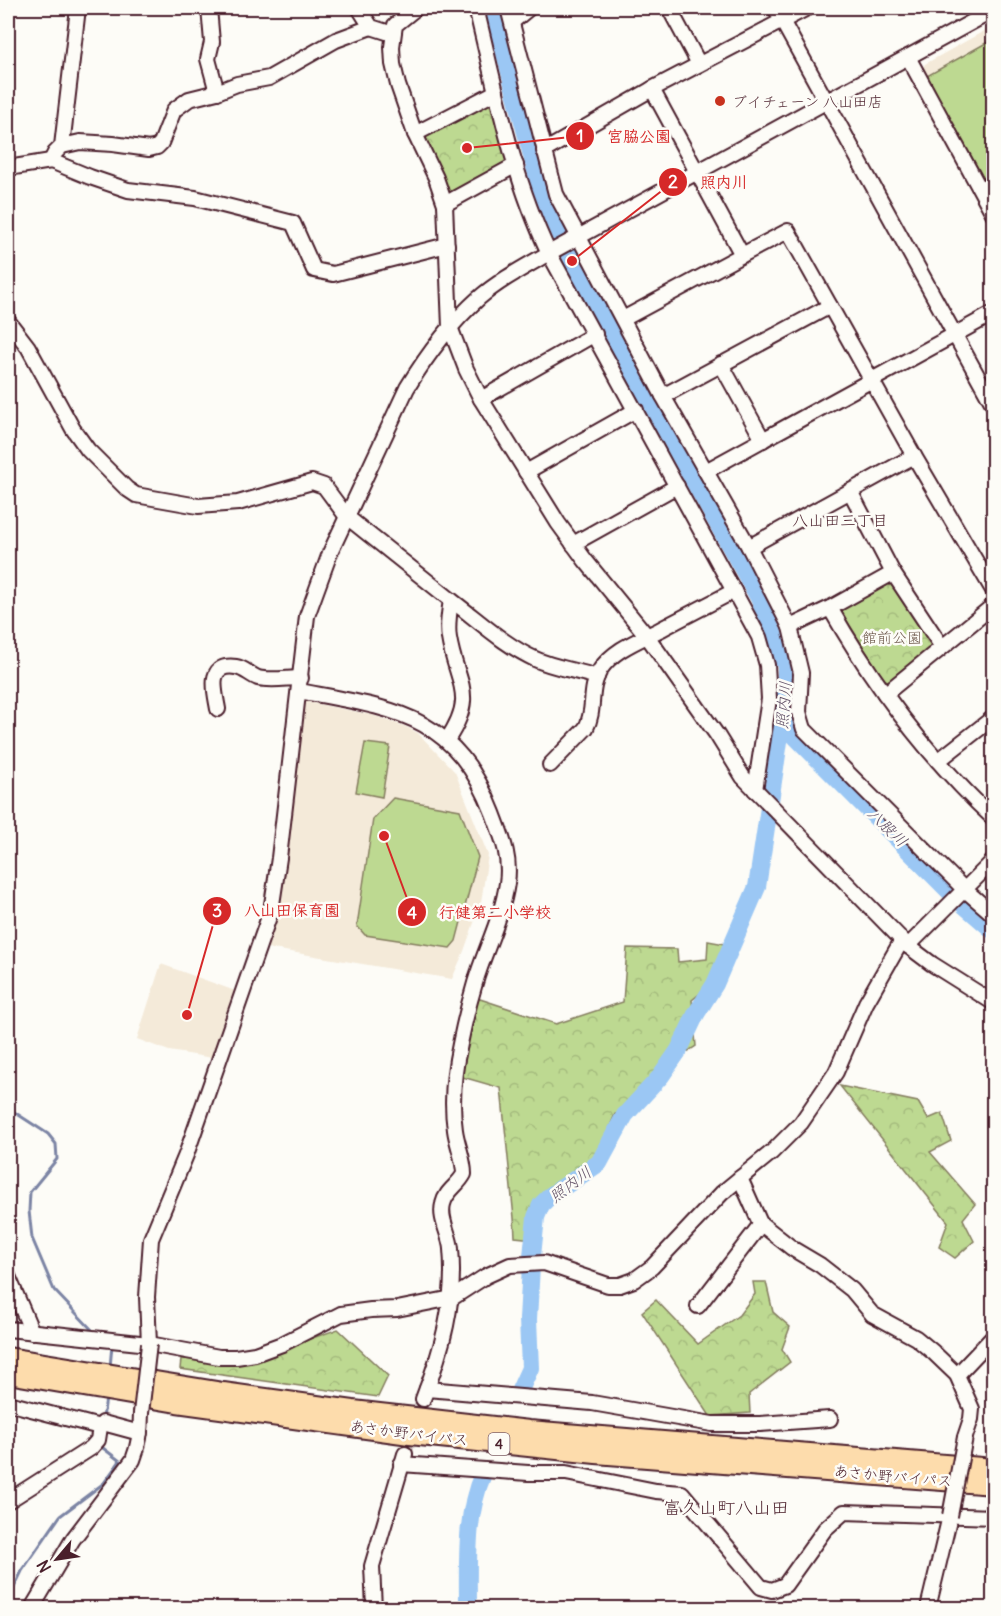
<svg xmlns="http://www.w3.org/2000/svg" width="1001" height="1616" font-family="Delius,'Klee One',sans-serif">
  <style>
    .built { fill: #f4ead9 }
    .forest { fill: url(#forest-crowns); stroke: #847c5e; stroke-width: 1.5 }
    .pitch { fill: #bdd991; stroke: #847c5e; stroke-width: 1.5 }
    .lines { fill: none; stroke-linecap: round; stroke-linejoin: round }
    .stream { stroke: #7b84a4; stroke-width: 3 }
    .river { stroke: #9bc7f4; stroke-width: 18 }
    .minor-tunnel { stroke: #d9d0ce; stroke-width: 14; stroke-dasharray: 14 7; stroke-linecap: butt }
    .minor-casing { stroke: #4a1f2b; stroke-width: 18 }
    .highway-casing { stroke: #4a1f2b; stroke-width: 24 }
    .minor { stroke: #fdfcf7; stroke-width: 14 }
    .highway { stroke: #fddcac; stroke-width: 20 }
    .minor-bridge-casing { stroke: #4a1f2b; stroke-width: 18; stroke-linecap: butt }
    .minor-bridge { stroke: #fdfcf7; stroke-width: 14 }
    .poi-dot { fill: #c8321e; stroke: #fdfcf7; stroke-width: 2 }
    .labels { text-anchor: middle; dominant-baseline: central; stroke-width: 5; stroke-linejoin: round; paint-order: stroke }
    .shield { fill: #fdfcf7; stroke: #806168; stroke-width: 1.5 }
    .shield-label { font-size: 14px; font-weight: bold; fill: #4a1f2b }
    .poi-label { font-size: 15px; fill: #4a1f2b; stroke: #fdfcf7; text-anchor: start }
    .park-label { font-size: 15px; fill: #6c574a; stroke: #fdfcf7 }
    .street-label { font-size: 15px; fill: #4a1f2b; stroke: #fdfcf7 }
    .neighbourhood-label { font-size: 16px; fill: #4a1f2b; stroke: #fdfcf7 }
    .water-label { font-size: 16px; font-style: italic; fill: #625167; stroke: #fdfcf7 }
    .quarter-label { font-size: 18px; fill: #4a1f2b; stroke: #fdfcf7 }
    .leader { fill: none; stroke: #d62828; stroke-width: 2 }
    .callout-dot { fill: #d62828; stroke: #fdfcf7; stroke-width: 2 }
    .mark-label { font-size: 18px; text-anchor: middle; font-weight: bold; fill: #fff }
    .callout-label { font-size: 16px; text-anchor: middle; font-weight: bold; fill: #d62828; stroke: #fdfcf7; stroke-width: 5; stroke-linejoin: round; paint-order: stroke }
  </style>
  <defs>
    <pattern id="forest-crowns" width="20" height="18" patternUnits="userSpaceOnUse" patternTransform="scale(1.5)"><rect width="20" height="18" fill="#bdd991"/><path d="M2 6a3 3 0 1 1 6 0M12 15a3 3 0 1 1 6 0" fill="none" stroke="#a4ba7d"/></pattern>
  </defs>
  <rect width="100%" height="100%" fill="#fdfcf7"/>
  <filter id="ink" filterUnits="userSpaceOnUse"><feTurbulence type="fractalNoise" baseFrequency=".0167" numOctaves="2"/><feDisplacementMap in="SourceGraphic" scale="12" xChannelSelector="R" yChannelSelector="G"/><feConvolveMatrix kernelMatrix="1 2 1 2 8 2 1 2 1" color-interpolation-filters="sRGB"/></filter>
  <g filter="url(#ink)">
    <!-- built -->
    <g class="built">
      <polygon points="993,26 993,203 921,71 925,64"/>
      <polygon points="303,701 372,715 404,726 418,733 455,772 488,855 481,903 464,951 452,979 267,948 276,910 298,760"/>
      <polygon points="161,964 238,992 213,1058 169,1051 137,1039"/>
    </g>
    <!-- forest -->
    <g class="forest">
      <polygon points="489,100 494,101 509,158 507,163 451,194 448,194 423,138 426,133"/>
      <polygon points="888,581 893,583 933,644 933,649 890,682 883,679 842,613 842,606"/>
      <polygon points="708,941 725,944 714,982 692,1000 696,1046 663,1068 624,1111 615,1114 595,1162 546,1204 534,1239 515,1237 514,1218 501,1088 459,1076 474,997 556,1024 623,1002 627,948 677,949 678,962 707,959"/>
      <polygon points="840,1086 918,1102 928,1119 942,1113 951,1141 930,1152 975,1204 963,1219 974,1241 955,1258 939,1247 948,1222"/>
      <polygon points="753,1282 766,1282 773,1312 790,1327 782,1349 790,1362 749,1394 750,1413 710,1416 642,1312 656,1300 698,1344 739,1315 755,1294"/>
      <polygon points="338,1329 388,1376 378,1397 180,1369 181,1359 245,1362"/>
    </g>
    <!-- pitch -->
    <g class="pitch">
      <polygon points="993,39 993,190 989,188 927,76"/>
      <polygon points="365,743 390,746 382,797 356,792"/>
      <polygon points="393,798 460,810 478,857 456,941 450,948 365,935 357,926 373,819"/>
    </g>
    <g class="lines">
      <!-- stream -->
      <g class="stream">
        <polyline points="8,1108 48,1134 56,1144 57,1159 30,1192 29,1211 32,1238 54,1290 94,1332"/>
        <polyline points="110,1367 112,1345"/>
        <polyline points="103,1418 106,1398"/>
        <polyline points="8,1600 22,1571 60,1516 104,1483 120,1461 99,1445"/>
      </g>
      <!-- river -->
      <g class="river">
        <polyline points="493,8 543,197 572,261 759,598 786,666 786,695 757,887 715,984 696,1014 679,1050 661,1076 625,1115 599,1163 550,1196 541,1205 536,1217 531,1266 528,1319 530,1368 520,1390"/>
        <polyline points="782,723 957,899 994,931"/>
        <path d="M468,1608C468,1565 465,1514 483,1474"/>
      </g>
      <!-- minor-tunnel -->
      <polyline class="minor-tunnel" points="405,1454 423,1399"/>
      <!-- minor casing -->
      <g class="minor-casing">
        <g id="minor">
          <polyline points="209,8 212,42 208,59 217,92"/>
          <polyline points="359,8 371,27 393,34"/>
          <polyline points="416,8 395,25 392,47 393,64 398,85 415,134 436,178 445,204 450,327 466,369 481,399 558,523 585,560 647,636 717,735 743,777 908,946 932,964 994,1003"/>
          <path d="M476,8C496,90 512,176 549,253L759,637L767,665L769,699L755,790"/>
          <path d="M508,8L556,194L663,396L749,547L790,627L830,608C874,685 929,758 994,819"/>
          <polyline points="669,8 699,64"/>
          <polyline points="775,8 994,406"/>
          <polyline points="512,22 529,8"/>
          <polyline points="908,57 994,215"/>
          <polyline points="652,89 742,255 788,231 914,456 994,592"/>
          <polyline points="415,134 496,92"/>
          <polyline points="62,146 78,8"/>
          <polyline points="544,151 652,89 807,8"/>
          <polyline points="51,161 55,153 62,146 80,142 113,144 149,149 157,147 161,143 174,110 189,99 217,92 237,84 269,78 336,40 371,27"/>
          <polyline points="8,168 51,161 90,177 128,190 195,198 293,223 314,270 333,274 447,245"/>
          <polyline points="445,204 516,165"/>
          <polyline points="623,319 742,255"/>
          <path d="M8,321L28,347L73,429L88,450L127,489L136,495L198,506L238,503L312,482L324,486L347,517L451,600C449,613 447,626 449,638C456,683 478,694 447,740"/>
          <polyline points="721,364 763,440"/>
          <polyline points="663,396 830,306"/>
          <polyline points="481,399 595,334"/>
          <polyline points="706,471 994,313"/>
          <polyline points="526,472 636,410"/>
          <polyline points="850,491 893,573 942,647"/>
          <polyline points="573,544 677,486"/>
          <polyline points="749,547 914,456"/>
          <path d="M451,600C478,620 504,645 535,659C554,668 576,670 597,677"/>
          <polyline points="830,608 893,573"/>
          <polyline points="790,627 801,673 799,712 804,729 964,889 994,915"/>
          <path d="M299,691C394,709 454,713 493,813C502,837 511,857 507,883C502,918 485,949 475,983C469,1003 464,1024 460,1044C454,1071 451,1103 455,1130C457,1145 464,1159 464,1174C458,1186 446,1190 443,1204C439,1219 450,1234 451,1249C456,1302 442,1350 423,1399"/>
          <polyline points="885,694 994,605"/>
          <path d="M218,709C215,691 206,663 236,667C244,668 250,675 258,678C270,681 288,678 301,678"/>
          <polyline points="938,761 994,717"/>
          <path d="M550,765L586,728C596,709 588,691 600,670C614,648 643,639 665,627C688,615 711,603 734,591"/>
          <polyline points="908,946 994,860"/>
          <polyline points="740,1178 760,1223 793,1249 820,1265 852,1290 872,1314 916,1338 933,1352 957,1375 972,1409 971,1419 965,1437"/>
          <polyline points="8,1276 32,1332"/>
          <polyline points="698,1306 761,1224"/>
          <polyline points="8,1329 149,1344 219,1357 236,1357 255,1354 282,1344 341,1314 371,1310 397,1309 452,1298 486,1276 510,1265 544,1263 608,1285 620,1285 634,1280 652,1267 722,1193 772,1152 801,1123 836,1072 866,1003 902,940"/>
          <path d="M149,1344L147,1297L151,1239L186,1155L271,911L279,858L307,616L330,553L407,388C427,355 450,324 479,298C500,280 525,267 549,253L994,10"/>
          <polyline points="957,1375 994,1336"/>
          <polyline points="427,1389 592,1403 712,1424 760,1424 830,1419"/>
          <polyline points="8,1403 100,1427 103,1423 140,1433"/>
          <polyline points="401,1464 528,1473 566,1473 656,1491 682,1493 761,1587 772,1590 785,1585 825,1529 844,1512 994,1517"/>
          <polyline points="8,1501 91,1448 98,1440 100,1427"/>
          <path d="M32,1608L73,1539L133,1460C139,1445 141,1429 141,1413"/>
          <polyline points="374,1608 372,1566 405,1454"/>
          <polyline points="928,1608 950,1516"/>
        </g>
      </g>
      <!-- highway casing -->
      <g class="highway-casing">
        <g id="highway">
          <polyline points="8,1358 223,1393 353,1411 529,1431 994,1469"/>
          <polyline points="8,1373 177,1402 410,1434 596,1453 994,1484"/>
        </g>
      </g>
      <!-- minor -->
      <use href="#minor" class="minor"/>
      <!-- highway -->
      <use href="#highway" class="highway"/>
      <!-- minor-bridge casing -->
      <g class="minor-bridge-casing">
        <g id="minor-bridge">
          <polyline points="141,1413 149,1344"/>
          <polyline points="950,1516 965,1437"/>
        </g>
      </g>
      <!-- minor-bridge -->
      <use href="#minor-bridge" class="minor-bridge"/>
    </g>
  </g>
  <!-- markers -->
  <circle class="poi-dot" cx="720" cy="101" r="6"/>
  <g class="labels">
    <!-- shield labels -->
    <rect class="shield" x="488.5" y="1433" width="21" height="22" rx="4.5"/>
    <g class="shield-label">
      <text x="499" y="1444">4</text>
    </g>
    <!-- poi labels -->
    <g class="poi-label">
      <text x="732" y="101">ブイチェーン 八山田店</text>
    </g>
    <!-- park labels -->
    <g class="park-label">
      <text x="892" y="637">館前公園</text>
    </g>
    <!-- street labels -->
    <g class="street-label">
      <text transform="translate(409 1433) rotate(7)">あさか野バイパス</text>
      <text transform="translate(893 1476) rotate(5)">あさか野バイパス</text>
    </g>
    <!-- neighbourhood labels -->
    <g class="neighbourhood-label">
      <text x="840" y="520">八山田三丁目</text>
    </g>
    <!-- water labels -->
    <g class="water-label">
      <text transform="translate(783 705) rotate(-85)">照内川</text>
      <text transform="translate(888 827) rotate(44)">八股川</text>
      <text transform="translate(570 1184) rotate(-37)">照内川</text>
    </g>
    <!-- quarter labels -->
    <g class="quarter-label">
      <text x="726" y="1507">富久山町八山田</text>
    </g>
  </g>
  <!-- callouts -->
  <path class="leader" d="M467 148L580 136M572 261L673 182M187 1015L217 911M384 836L412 912"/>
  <g class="callout-dot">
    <circle cx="467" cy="148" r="6"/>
    <circle cx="572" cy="261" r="6"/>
    <circle cx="187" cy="1015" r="6"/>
    <circle cx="384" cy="836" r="6"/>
    <circle cx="580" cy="136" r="15"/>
    <circle cx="673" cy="182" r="15"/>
    <circle cx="217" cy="911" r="15"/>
    <circle cx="412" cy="912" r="15"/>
  </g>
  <g class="mark-label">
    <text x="580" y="142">1</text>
    <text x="673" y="188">2</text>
    <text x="217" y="917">3</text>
    <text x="412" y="919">4</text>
  </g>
  <g class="callout-label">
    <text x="639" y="142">宮脇公園</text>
    <text x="724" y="188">照内川</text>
    <text x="292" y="916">八山田保育園</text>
    <text x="495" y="918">行健第二小学校</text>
  </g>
  <!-- margin -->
  <rect width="1001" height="1616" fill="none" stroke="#fdfcf7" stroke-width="30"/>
  <rect x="15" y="15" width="971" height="1586" fill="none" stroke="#4a1f2b" stroke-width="2" filter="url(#ink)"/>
  <!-- north arrow -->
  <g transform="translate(57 1559) rotate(241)" stroke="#fdfcf7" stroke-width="4.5" paint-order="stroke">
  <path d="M0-4.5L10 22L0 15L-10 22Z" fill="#4a1f2b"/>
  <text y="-9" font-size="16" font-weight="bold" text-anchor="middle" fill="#4a1f2b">N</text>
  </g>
</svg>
